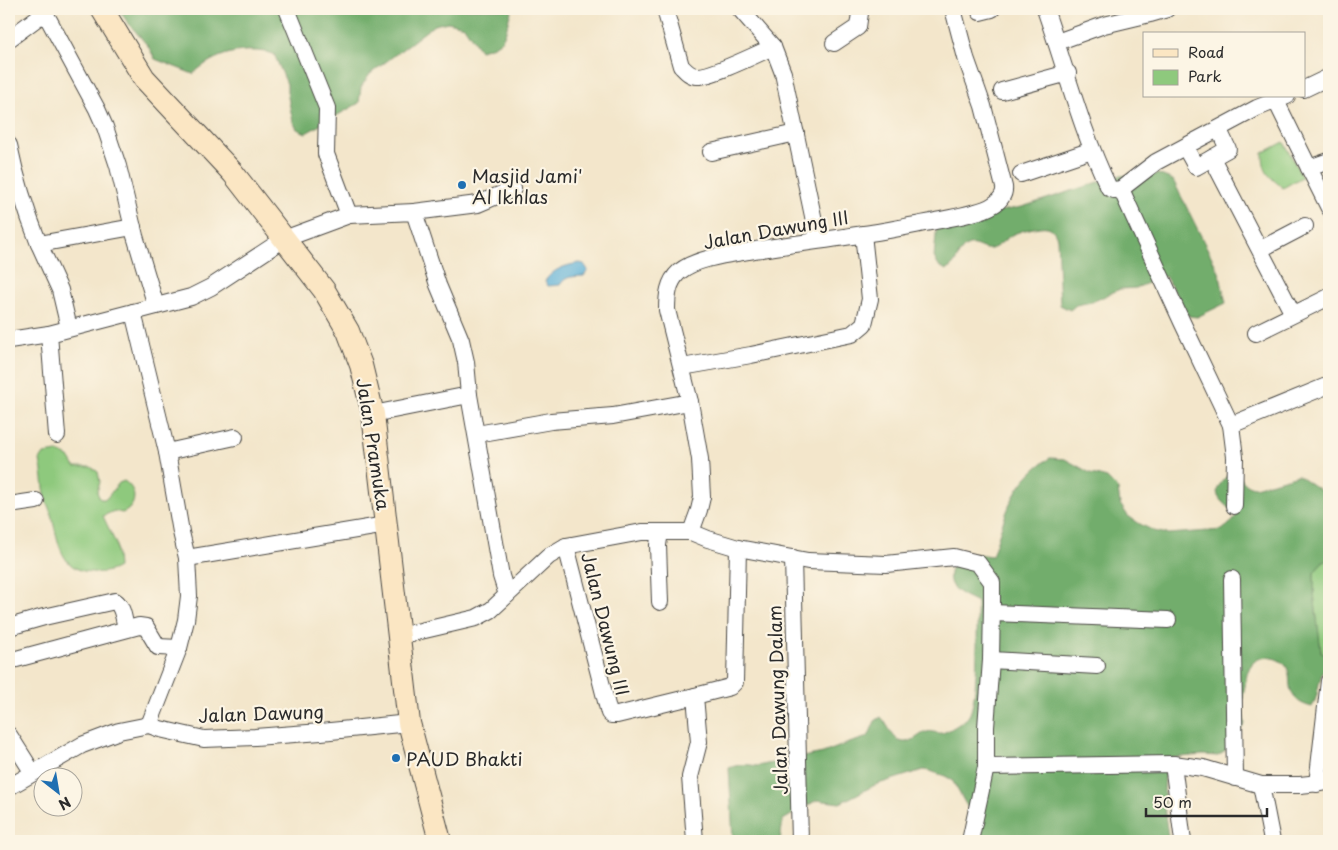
<svg xmlns="http://www.w3.org/2000/svg" width="1338" height="850" font-family="'Playpen Sans',sans-serif">
  <style>
    .green { fill: #8ec97d; stroke: #5c7a54 }
    .forest { fill: #72ad6c; stroke: #4e6c4c }
    .water { fill: #5cb0d8; stroke: #446e82 }
    .lines { fill: none; stroke-linecap: round; stroke-linejoin: round }
    .street-casing { stroke: #494743; stroke-width: 18 }
    .secondary-casing { stroke: #494743; stroke-width: 24 }
    .street { stroke: #fff; stroke-width: 16 }
    .secondary { stroke: #fbe6c3; stroke-width: 22 }
    .poi-dot { fill: #1f6fb2; stroke: #fcf5e5; stroke-width: 2 }
    .labels { text-anchor: middle; dominant-baseline: central; stroke-width: 4.5; stroke-linejoin: round; paint-order: stroke }
    .poi-label { font-size: 18px; fill: #2b2b2b; stroke: #fcf5e5; text-anchor: start }
    .street-label { font-size: 18px; fill: #2b2b2b; stroke: #fcf5e5 }
  </style>
  <rect width="100%" height="100%" fill="#fcf5e5"/>
  <filter id="ink" filterUnits="userSpaceOnUse"><feTurbulence type="fractalNoise" baseFrequency=".02" numOctaves="2"/><feDisplacementMap in="SourceGraphic" scale="10" xChannelSelector="R" yChannelSelector="G"/><feConvolveMatrix kernelMatrix="1 2 1 2 8 2 1 2 1" color-interpolation-filters="sRGB"/></filter>
  <filter id="wash" filterUnits="userSpaceOnUse"><feTurbulence type="fractalNoise" baseFrequency=".0096" numOctaves="4" result="noise"/><feDisplacementMap in="SourceGraphic" scale="20" xChannelSelector="R" yChannelSelector="G"/><feGaussianBlur stdDeviation="1.12" result="paint"/><feColorMatrix in="noise" values="0 0 0 0 0 0 0 0 0 0 0 0 0 0 0 0 0 1.4 0 .05"/><feComposite in="paint" operator="in"/></filter>
  <g filter="url(#wash)">
    <rect width="100%" height="100%" fill="#f3e6cb"/>
    <!-- green -->
    <g class="green">
      <path d="M1284,142L1302,177L1283,188C1269,176 1263,173 1263,153Z"/>
      <path d="M58,452L69,457L75,467H91L98,472L100,482L97,492L100,499H106L119,483L124,481C138,489 137,508 122,513L114,511L103,516L116,544L118,567C110,572 102,573 92,572C60,571 59,542 52,518C51,511 47,505 46,499C43,486 43,473 40,460L44,454Z"/>
      <polygon points="1329,560 1329,657 1321,652 1314,594 1314,573 1323,561"/>
    </g>
    <!-- forest -->
    <g class="forest">
      <path d="M118,9H512C503,33 510,44 480,50L464,26L448,22L434,25L370,74L361,87L359,103L306,133L297,129L293,122L287,92V84L274,54C244,46 215,53 193,74L155,59L148,46L129,24Z"/>
      <path d="M1158,174L1173,180L1219,272L1226,303L1197,317L1189,316L1165,276L1136,288L1120,289L1092,302L1076,305L1070,310L1060,305L1057,238C1055,233 1053,228 1047,227C1041,225 1015,232 1010,236C1004,240 998,247 991,249C981,251 975,240 965,247C956,254 958,265 946,270L938,265L934,257L937,223L1022,207L1117,176Z"/>
      <path d="M1050,458L1065,459L1092,474L1107,478L1118,489L1120,504L1128,516L1140,524L1154,531L1168,534L1222,530L1233,521L1237,514C1210,495 1212,490 1235,468C1240,478 1244,486 1255,487L1298,475L1329,496V560L1323,561L1314,573V594L1321,652L1329,657V662C1317,674 1320,694 1312,707C1304,705 1297,702 1293,695C1287,686 1292,674 1286,666C1278,656 1260,654 1252,664C1247,670 1246,679 1245,686C1242,699 1241,711 1245,724L1224,752L1218,756L1203,755L1169,758C1161,786 1164,812 1169,841H976L968,808L952,780L945,776L930,771L923,770L875,785L840,803L817,800L783,820L780,841H733L729,768C739,764 747,764 757,766L823,753L846,744L868,737L875,721L881,717C890,726 894,747 910,741C916,739 921,733 927,732C931,730 937,734 942,733C947,732 965,721 968,717C979,704 977,622 977,602C960,593 943,589 952,566L976,554L992,556C1006,515 1011,482 1050,458Z"/>
    </g>
    <!-- water -->
    <path class="water" d="M580,263L584,264L588,270L584,276C574,277 566,275 560,285L548,286L545,281C553,269 566,265 580,263Z"/>
  </g>
  <g filter="url(#ink)">
    <g class="lines">
      <!-- street casing -->
      <g class="street-casing">
        <g id="street">
          <polyline points="43,9 97,109 105,127 118,166 135,236 156,306"/>
          <polyline points="287,9 327,108 326,154 349,215"/>
          <path d="M667,9L666,13L681,66C686,71 690,76 697,76C711,77 757,54 773,47"/>
          <polyline points="740,9 773,47 783,73 818,240"/>
          <path d="M1045,9C1066,69 1081,130 1109,188L1114,190L1121,189L1156,162L1257,108L1287,96"/>
          <polyline points="980,12 992,9"/>
          <polyline points="9,39 44,13"/>
          <polyline points="1057,42 1104,25 1150,14 1167,9"/>
          <polyline points="834,43 858,27 860,13 857,9"/>
          <polyline points="1304,89 1329,77"/>
          <polyline points="1002,91 1068,73"/>
          <polyline points="1276,101 1309,168"/>
          <path d="M9,145C16,180 26,211 39,244L133,227"/>
          <polyline points="1185,147 1196,167 1228,149 1219,130"/>
          <polyline points="711,152 796,133"/>
          <polyline points="1212,158 1293,314"/>
          <polyline points="1329,161 1309,168 1329,208"/>
          <polyline points="1021,174 1092,150"/>
          <polyline points="1121,189 1182,322 1231,425"/>
          <polyline points="414,212 478,204 513,189"/>
          <polyline points="39,244 60,290 69,328"/>
          <polyline points="1261,249 1305,226"/>
          <polyline points="133,312 167,452 181,532 187,558 189,596 186,620 179,648 149,725"/>
          <polyline points="1256,333 1329,297"/>
          <polyline points="49,334 57,435"/>
          <polyline points="9,340 49,334 191,297 211,287 284,239 349,215 414,212 438,285 461,340 466,362 469,395 501,576 507,595"/>
          <polyline points="682,367 751,355 852,334 864,324 870,299 863,234"/>
          <polyline points="373,414 469,395"/>
          <polyline points="477,434 551,421 613,416 690,402"/>
          <polyline points="167,452 235,437"/>
          <polyline points="9,505 36,501"/>
          <polyline points="1234,506 1235,457 1231,425 1329,385"/>
          <polyline points="660,532 658,545 660,602"/>
          <polyline points="691,532 708,539 738,548 808,561 886,564 954,557 978,563 992,582 992,603 991,660 986,727 986,767 970,841"/>
          <polyline points="566,546 609,713 611,715 617,715 695,696"/>
          <polyline points="187,558 386,525"/>
          <polyline points="793,558 800,841"/>
          <polyline points="1232,579 1235,778"/>
          <polyline points="992,613 1168,620"/>
          <path d="M9,627L44,617L115,601C123,606 124,620 126,629"/>
          <path d="M399,636L476,618L491,610L549,556L566,546L642,532H691L699,510L702,497L700,459L690,402L667,310C667,296 668,282 679,272C697,257 733,254 755,250C791,244 828,240 864,234C887,231 909,226 931,222C945,219 982,213 993,205C1000,201 1005,194 1004,187L983,106L966,58L953,9"/>
          <polyline points="991,660 1097,666"/>
          <polyline points="9,661 139,626 146,627 158,647 179,648"/>
          <polyline points="9,735 33,773"/>
          <polyline points="1173,764 1183,841"/>
          <polyline points="986,767 1173,764 1203,768 1261,785 1300,785 1329,782"/>
          <polyline points="1317,784 1329,681"/>
          <polyline points="1261,785 1272,841"/>
          <polyline points="9,787 82,745 119,731 149,725 160,729 204,739 255,737 321,732 409,723"/>
          <polyline points="695,841 690,777 699,742 695,696 730,687 735,682 738,548"/>
        </g>
      </g>
      <!-- secondary casing -->
      <g class="secondary-casing">
        <polyline id="secondary" points="102,9 144,78 233,173 324,290 348,331 361,365 373,414 409,723 440,841"/>
      </g>
      <!-- street -->
      <use href="#street" class="street"/>
      <!-- secondary -->
      <use href="#secondary" class="secondary"/>
    </g>
  </g>
  <!-- markers -->
  <g class="poi-dot">
    <circle cx="462" cy="185" r="5"/>
    <circle cx="396" cy="758" r="5"/>
  </g>
  <g class="labels">
    <!-- poi labels -->
    <g class="poi-label">
      <text x="472" y="175">Masjid Jami'<tspan x="472" dy="21">Al Ikhlas</tspan></text>
      <text x="406" y="758">PAUD Bhakti</text>
    </g>
    <!-- street labels -->
    <g class="street-label">
      <text transform="translate(776 229) rotate(-10)">Jalan Dawung III</text>
      <text transform="translate(374 444) rotate(81)">Jalan Pramuka</text>
      <text transform="translate(606 624) rotate(76)">Jalan Dawung III</text>
      <text transform="translate(777 700) rotate(-92)">Jalan Dawung Dalam</text>
      <text transform="translate(261 713) rotate(-2)">Jalan Dawung</text>
    </g>
  </g>
  <!-- margin -->
  <rect width="1338" height="850" fill="none" stroke="#fcf5e5" stroke-width="30"/>
  <!-- legend -->
  <rect x="1143" y="32" width="162" height="65" fill="#fcf5e5" stroke="#a8a49b"/>
  <rect x="1153" y="49" width="25" height="8" fill="#fbe6c3" stroke="#a8a49b"/>
  <text x="1188" y="58" font-size="15" fill="#2b2b2b">Road</text>
  <rect x="1153" y="70" width="25" height="15" fill="#8ec97d" stroke="#a8a49b"/>
  <text x="1188" y="82" font-size="15" fill="#2b2b2b">Park</text>
  <!-- north arrow -->
  <g transform="translate(58 792) rotate(149)"><circle r="24" fill="#fcf5e5" stroke="#a8a49b"/>
  <path d="M0-4L9 19L0 12L-9 19Z" fill="#1f6fb2"/>
  <text y="-8" font-size="14" font-weight="bold" text-anchor="middle" fill="#2b2b2b">N</text>
  </g>
  <!-- scale -->
  <path d="M1146 808v8h121v-8" fill="none" stroke="#2b2b2b" stroke-width="2.5"/>
  <text x="1153" y="808" font-size="15" fill="#2b2b2b" stroke="#fcf5e5" stroke-width="4" paint-order="stroke">50 m</text>
</svg>
